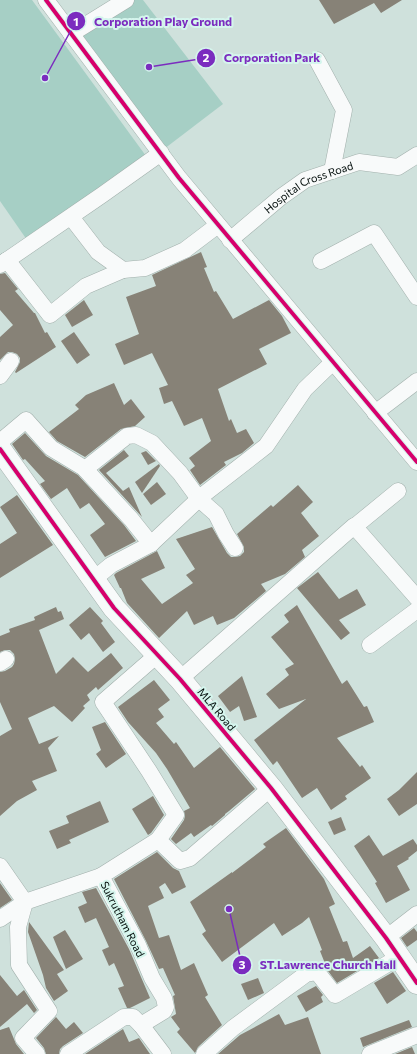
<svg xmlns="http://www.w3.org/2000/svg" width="417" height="1054" font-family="Commissioner,sans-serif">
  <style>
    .green { fill: #a6cfc5 }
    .building { fill: #878277 }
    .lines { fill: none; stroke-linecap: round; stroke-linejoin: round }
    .street-casing { stroke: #a2b0ac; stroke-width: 17 }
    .secondary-casing { stroke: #a2b0ac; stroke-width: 23 }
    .street { stroke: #f8fafa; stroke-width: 16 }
    .secondary { stroke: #f8fafa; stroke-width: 22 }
    .cycleway-casing { stroke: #d5f5ed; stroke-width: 6 }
    .cycleway { stroke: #d6006c; stroke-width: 4 }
    .labels { text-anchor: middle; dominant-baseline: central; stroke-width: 4; stroke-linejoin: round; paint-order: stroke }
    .street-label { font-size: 11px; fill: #040e0c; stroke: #d5f5ed }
    .leader { fill: none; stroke: #7b2cbf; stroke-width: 1.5 }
    .callout-dot { fill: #7b2cbf; stroke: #d5f5ed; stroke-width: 1.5 }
    .mark-label { font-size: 12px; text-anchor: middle; font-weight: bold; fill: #fff }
    .callout-label { font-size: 12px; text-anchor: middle; font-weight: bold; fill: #7b2cbf; stroke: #d5f5ed; stroke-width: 4; stroke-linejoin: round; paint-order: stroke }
  </style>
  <rect width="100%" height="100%" fill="#cfe1dc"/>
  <!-- green -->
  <g class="green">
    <polygon points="0,0 32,0 146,156 27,240 0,201"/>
    <polygon points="130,0 143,0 223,104 164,149 78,29"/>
  </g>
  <!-- building -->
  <g class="building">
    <polygon points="319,0 402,0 381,13 374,3 334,24"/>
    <polygon points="201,252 207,267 204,268 214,292 216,291 233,319 269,300 282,316 291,333 259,349 267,364 218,389 229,421 231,419 237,433 246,429 254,443 242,453 224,462 226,465 200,485 190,470 195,466 189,458 211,441 202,418 184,426 172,401 164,404 159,388 168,385 152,353 124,365 115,344 139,334 126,297 156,286 152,275"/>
    <polygon points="5,273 18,289 15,291 34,313 35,313 45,333 47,332 56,347 16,373 15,372 20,362 20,358 17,354 12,352 8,352 0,360 0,337 13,325 0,310 0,274"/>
    <polygon points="84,300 93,315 72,327 65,315"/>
    <polygon points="74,332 90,355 77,364 61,341"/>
    <polygon points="114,383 124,405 131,399 145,417 135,426 121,429 85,457 57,441 49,432 79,409 75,405 86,395"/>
    <polygon points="25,433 46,456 78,475 124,525 136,541 105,557 90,535 105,524 89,503 80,509 67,488 51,499 40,484 45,481 25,459 23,460 12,444"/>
    <polygon points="124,450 129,456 106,473 123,491 129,487 142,517 99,470"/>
    <polygon points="146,451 156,461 148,465 141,453"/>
    <polygon points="159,464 160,466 142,493 135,482"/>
    <polygon points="157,482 166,494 151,505 143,494"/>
    <polygon points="298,485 313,502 301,513 319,536 302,550 305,557 285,574 261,584 266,591 234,618 217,625 213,616 194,625 187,611 159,638 127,603 121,588 120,588 114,575 116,573 157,551 165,568 141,579 162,604 193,583 186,575 195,569 176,539 212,527 227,553 231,557 235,557 240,556 244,552 244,547 237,534 271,505 273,507"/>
    <polygon points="17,495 53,545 0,578 0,544 17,533 0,507"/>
    <polygon points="318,572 339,599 357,589 366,605 339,620 350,633 341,640 297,588"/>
    <polygon points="297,605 342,684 347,680 364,707 367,706 374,722 337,738 360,767 362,765 371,778 345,796 347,799 331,810 317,788 302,798 277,761 273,765 254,740 306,699 279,709 266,694 289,675 285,669 294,664 271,637 289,622 284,615"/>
    <polygon points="56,607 58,612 61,611 64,619 39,630 56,674 73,657 88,672 111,653 123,668 98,690 96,687 87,695 90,700 83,706 85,708 72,722 54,706 28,718 39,744 59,736 48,748 57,771 32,781 37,790 17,801 0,816 0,736 12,729 0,702 0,672 5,671 12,667 14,664 15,659 14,654 10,650 5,650 0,652 0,636 10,632 9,629 35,620 34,617"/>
    <polygon points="90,607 103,621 101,623 115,642 103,652 89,633 81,640 69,625"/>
    <polygon points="242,676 257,717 244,721 239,706 230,712 218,696"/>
    <polygon points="154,680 170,700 158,709 164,717 156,723 174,744 176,742 194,768 220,747 255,789 229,811 225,814 225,815 212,826 211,825 194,837 191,833 176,844 171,839 184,820 185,816 184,811 190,808 167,769 156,753 128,722 118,707"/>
    <polygon points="105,722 126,754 106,768 96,754 101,750 92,727"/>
    <polygon points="417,772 417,804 399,816 387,799 399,790"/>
    <polygon points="153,796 164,815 151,833 148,835 132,809"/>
    <polygon points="100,801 109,822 69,840 71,843 57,849 49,831 69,823 66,816"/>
    <polygon points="341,817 346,830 334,835 328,822"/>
    <polygon points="286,828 324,879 335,904 329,907 343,942 347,941 353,958 370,946 379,958 337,983 328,971 320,951 322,950 309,917 302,923 282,936 274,923 222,962 202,934 206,931 190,902 232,872 232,873 266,847 263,844"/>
    <polygon points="369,835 383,856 413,839 417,845 417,851 408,858 409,859 397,866 410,890 386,903 375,883 377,882 354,846"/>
    <polygon points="157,852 173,868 179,871 186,887 172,894 165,883 159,887 164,898 148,906 159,938 169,935 181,970 194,963 208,995 205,997 222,1025 198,1047 195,1053 177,1032 180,1029 171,1017 176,1014 173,996 175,995 163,968 159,969 146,941 114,879"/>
    <polygon points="0,883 12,900 0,908"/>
    <polygon points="96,888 129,949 150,998 130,1008 127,1008 118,988 124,986 114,963 109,966 102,950 109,947 96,918 85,923 78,907 87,903 82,892"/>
    <polygon points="29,922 64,970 57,974 68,991 54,1001 46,988 43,975 28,932"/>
    <polygon points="414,928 417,932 417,940 407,947 401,938"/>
    <polygon points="65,930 83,959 66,969 53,937"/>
    <polygon points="393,972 406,991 387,1004 374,983"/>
    <polygon points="0,975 17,996 24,990 37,1010 34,1013 27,1004 0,1027"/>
    <polygon points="258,978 264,993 248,1000 241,984"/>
    <polygon points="316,986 323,995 321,997 323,1002 306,1012 297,996"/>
    <polygon points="279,1014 285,1025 308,1017 321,1054 218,1054 240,1035"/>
    <polygon points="56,1017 66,1029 74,1022 83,1033 63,1046 60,1049 59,1054 46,1054 44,1048 36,1038"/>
    <polygon points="409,1020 412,1027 363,1047 360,1038"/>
    <polygon points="9,1027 16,1044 24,1054 0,1054 0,1030"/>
    <polygon points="123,1029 129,1042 139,1038 150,1054 85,1054"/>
    <polygon points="412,1047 415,1054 395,1054"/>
  </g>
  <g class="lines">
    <!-- street casing -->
    <g class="street-casing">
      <g id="street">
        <polyline points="46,0 179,178 417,462"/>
        <polyline points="71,34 126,0"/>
        <polyline points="317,60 344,110 332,171"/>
        <polyline points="71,217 98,252 123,270 145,268 185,250 218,225"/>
        <path id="s1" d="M230,240L281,197L305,180L359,162L398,167L417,155"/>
        <polyline points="7,260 50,315 86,286 123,270"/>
        <polyline points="321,261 374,233 417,297"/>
        <polyline points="0,265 102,195 161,153"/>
        <polyline points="0,376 11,361"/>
        <polyline points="375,413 417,381"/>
        <polyline points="0,442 26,420 51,448 84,468 131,519 151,544"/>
        <polyline points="85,469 127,436 136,435 152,443 180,473 199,499 216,514 226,534 235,548"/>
        <polyline points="354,527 398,491"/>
        <polyline points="94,579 111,565 151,544 203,495 266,446 305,389 333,362"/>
        <polyline points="370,645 417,610"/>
        <polyline points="157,655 103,702 149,771 176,815 158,840"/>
        <polyline points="0,663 6,659"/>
        <polyline points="180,679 354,526 417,598"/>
        <polyline points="0,866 25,902 18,927 19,965 49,1011 23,1038 37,1054"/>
        <polyline points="0,919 25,902 101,876"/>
        <polyline points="386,938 417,914"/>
        <polyline points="141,1025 164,1011 166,1007 164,998 152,978 138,945 101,876 158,840 180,861 190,858 271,788"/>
        <polyline points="68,1054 124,1017 133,1017 141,1025 163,1054"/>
        <polyline points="204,1054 233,1028 306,974 317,972 335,995 399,957"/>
        <polyline points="370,1054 417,1035"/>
      </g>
    </g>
    <!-- secondary casing -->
    <g class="secondary-casing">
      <polyline id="secondary" points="0,449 114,608 180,679 271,788 386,938 417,983"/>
    </g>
    <!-- street -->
    <use href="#street" class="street"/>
    <!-- secondary -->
    <use href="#secondary" class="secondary"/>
    <!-- cycleway casing -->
    <g class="cycleway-casing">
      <g id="cycleway">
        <polyline points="46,0 179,178 417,462"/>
        <polyline points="0,449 114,608 180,679 271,788 386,938 417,983"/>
      </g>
    </g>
    <!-- cycleway -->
    <use href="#cycleway" class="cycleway"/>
  </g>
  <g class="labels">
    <!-- street labels -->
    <g class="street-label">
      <text stroke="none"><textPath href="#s1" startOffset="96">Hospital Cross Road</textPath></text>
      <text transform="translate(217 709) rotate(50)">MLA Road</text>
      <text transform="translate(123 919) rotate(63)">Sukrutham Road</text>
    </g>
  </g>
  <!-- callouts -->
  <path class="leader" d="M45 78L76 21M149 67L206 58M229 909L242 965"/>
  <g class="callout-dot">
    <circle cx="45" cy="78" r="4"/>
    <circle cx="149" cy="67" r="4"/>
    <circle cx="229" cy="909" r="4"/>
    <circle cx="76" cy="21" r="10"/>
    <circle cx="206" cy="58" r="10"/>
    <circle cx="242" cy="965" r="10"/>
  </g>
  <g class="mark-label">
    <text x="76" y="26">1</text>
    <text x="206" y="62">2</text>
    <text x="242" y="969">3</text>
  </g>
  <g class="callout-label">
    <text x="163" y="26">Corporation Play Ground</text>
    <text x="272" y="62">Corporation Park</text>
    <text x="328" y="969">ST.Lawrence Church Hall</text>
  </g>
</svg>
